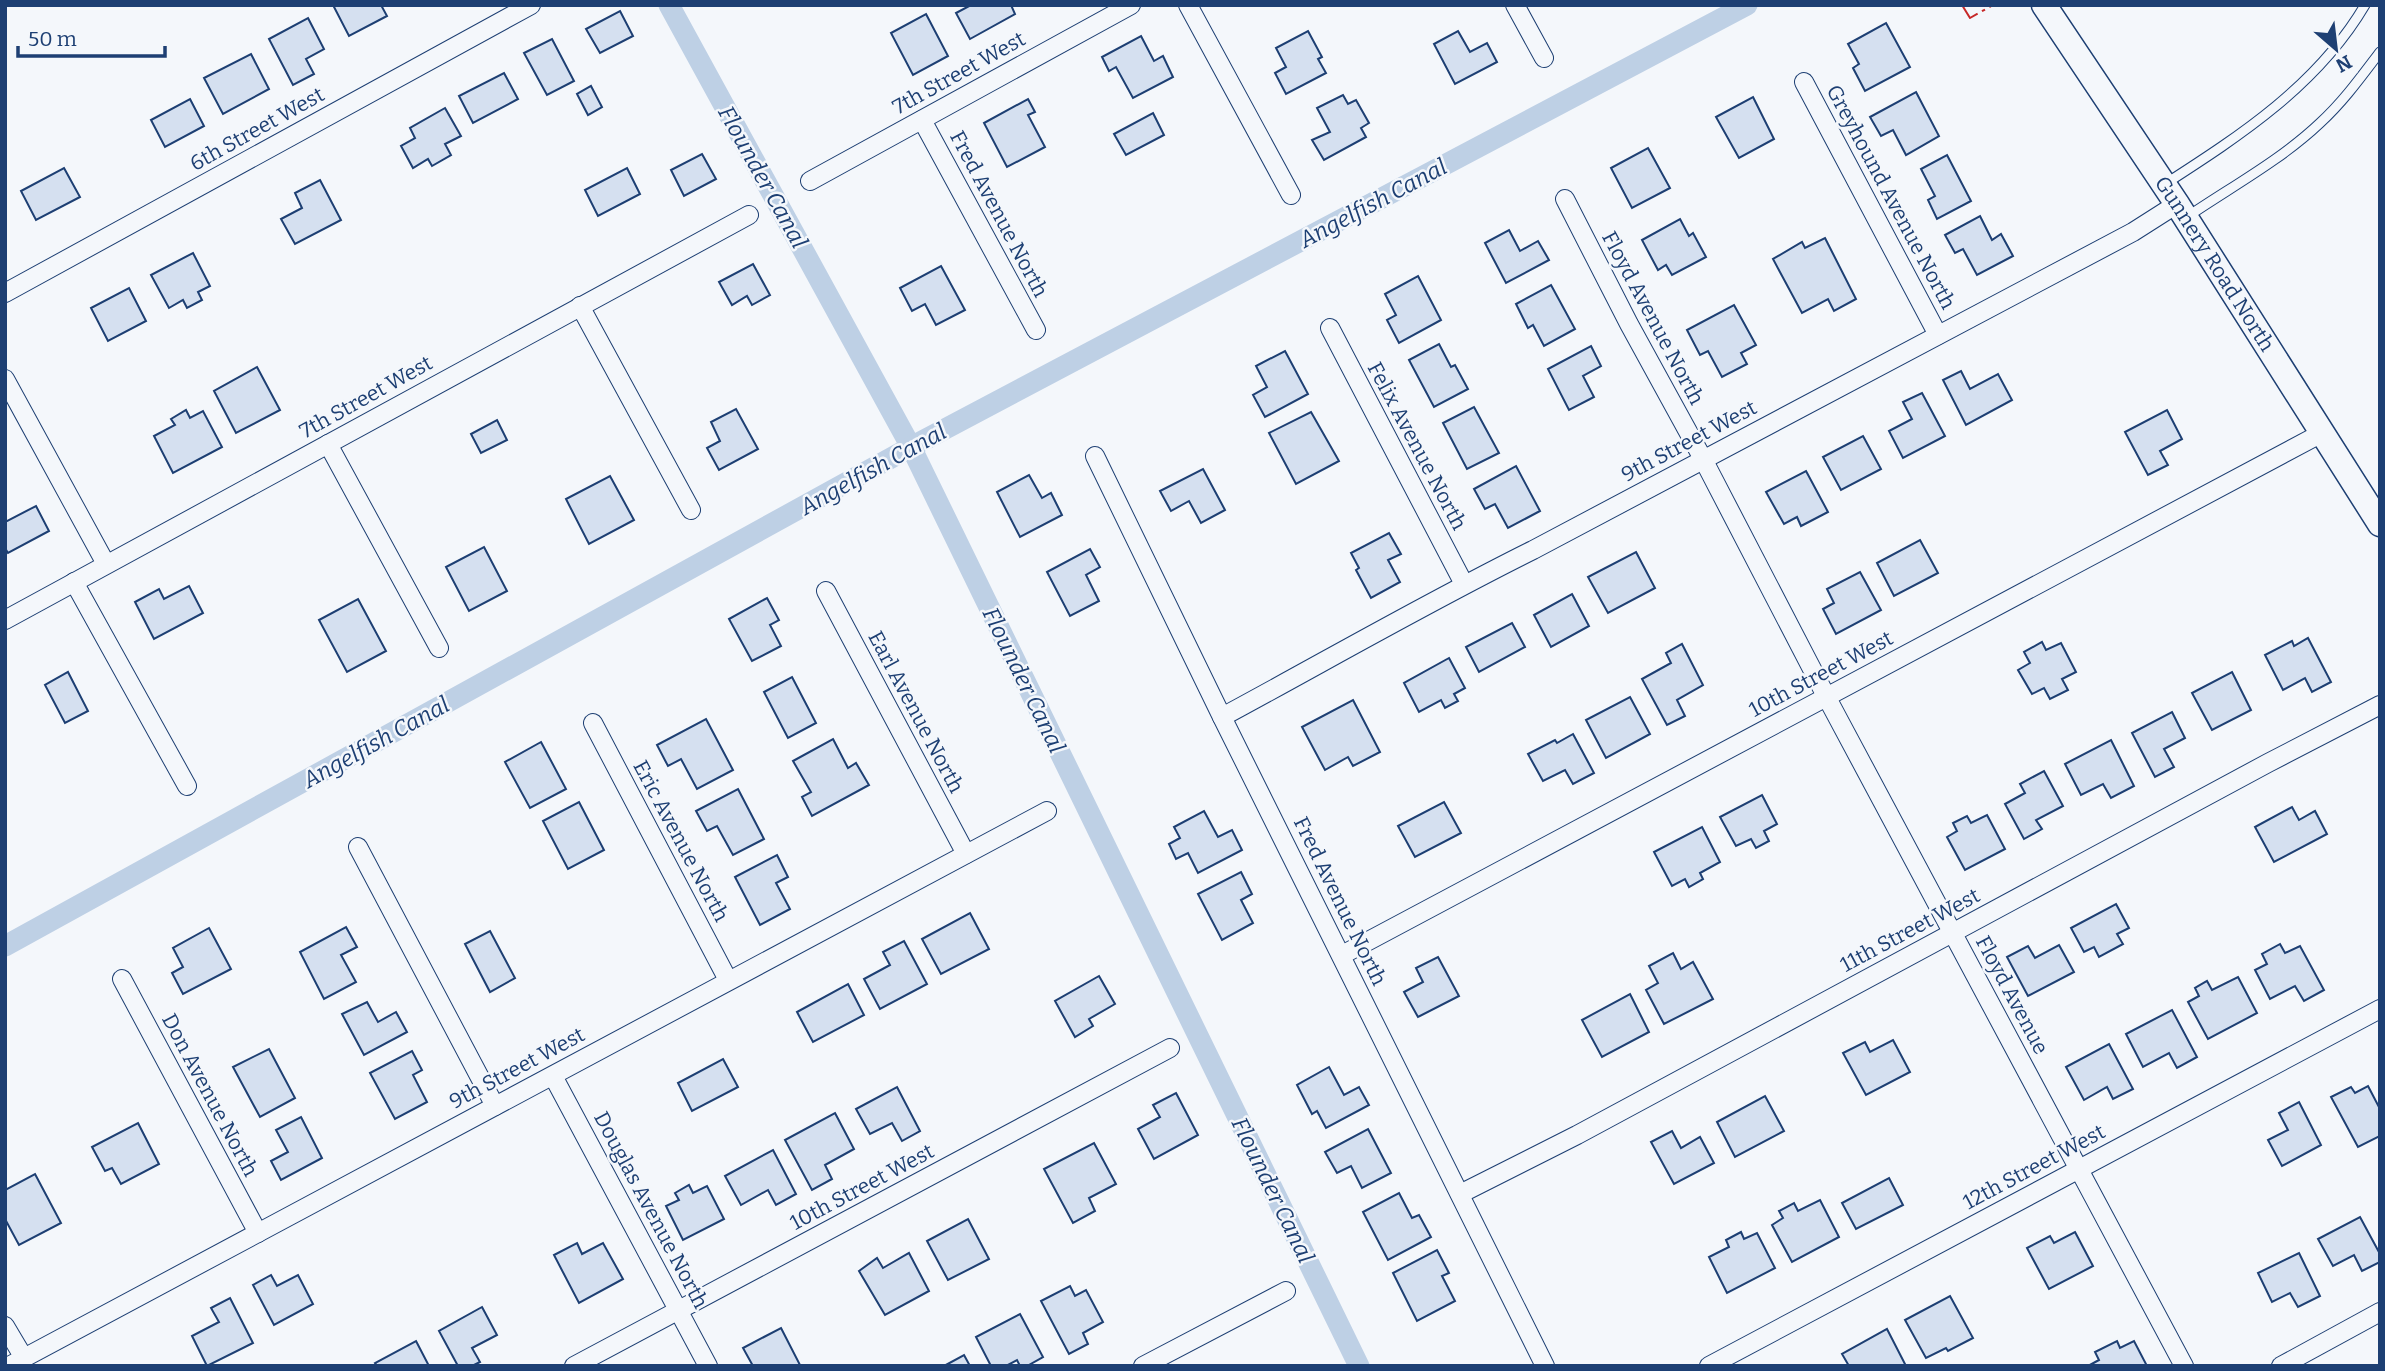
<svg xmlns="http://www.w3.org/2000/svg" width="2385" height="1371" font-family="Bitter,serif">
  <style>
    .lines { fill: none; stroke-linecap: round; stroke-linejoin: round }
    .canal { stroke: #bed0e5; stroke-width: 21 }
    .building { fill: #d5e0f0; stroke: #1d3f73; stroke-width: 2 }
    .service-casing { stroke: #1d3f73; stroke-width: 11 }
    .minor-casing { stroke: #1d3f73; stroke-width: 20 }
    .secondary-casing { stroke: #1d3f73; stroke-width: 27 }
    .service { stroke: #f4f7fb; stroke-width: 9 }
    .minor { stroke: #f4f7fb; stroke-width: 18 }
    .secondary { stroke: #f4f7fb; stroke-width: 24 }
    .power { stroke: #c62828; stroke-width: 2; stroke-dasharray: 24 5 3.5 5; stroke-linecap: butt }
    .labels { text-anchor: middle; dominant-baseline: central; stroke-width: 5; stroke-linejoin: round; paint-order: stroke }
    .street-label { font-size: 21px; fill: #1d3f73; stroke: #f4f7fb }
    .water-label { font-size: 23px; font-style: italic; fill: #1d3f73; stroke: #f4f7fb }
  </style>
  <rect width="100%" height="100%" fill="#f4f7fb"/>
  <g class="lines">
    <!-- canal -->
    <g class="canal">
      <polyline points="669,5 911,447 1359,1366"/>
      <polyline points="5,946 911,447 1747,5"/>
    </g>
  </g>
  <!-- building -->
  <g class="building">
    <polygon points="333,5 381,5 387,16 349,36"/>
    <polygon points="971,5 1011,5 1015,14 970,39 956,13"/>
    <polygon points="620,11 633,36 600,53 586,29"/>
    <polygon points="926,14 948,56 913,75 891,33"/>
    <polygon points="308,18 324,49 306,59 314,74 293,85 269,39"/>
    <polygon points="1886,23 1910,67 1865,91 1853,68 1859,64 1848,44"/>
    <polygon points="1308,31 1322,57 1318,59 1326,73 1286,94 1275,73 1286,67 1276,48"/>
    <polygon points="1458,31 1470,52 1487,43 1497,62 1455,84 1434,44"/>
    <polygon points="1141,36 1154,61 1163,56 1173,77 1133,98 1116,67 1109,71 1102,57"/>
    <polygon points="552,39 574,81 547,95 524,53"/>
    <polygon points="251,54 269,89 223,114 204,78"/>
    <polygon points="504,73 518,99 473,123 459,96"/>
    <polygon points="591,86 602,107 588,115 577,94"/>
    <polygon points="1916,92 1939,136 1906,155 1893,130 1881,136 1870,117"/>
    <polygon points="1343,95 1348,104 1356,100 1369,123 1361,128 1366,137 1324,160 1312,140 1330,132 1317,108"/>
    <polygon points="1753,97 1774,139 1739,158 1716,117"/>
    <polygon points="190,99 204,126 165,147 151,120"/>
    <polygon points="1028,99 1035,112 1028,115 1045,147 1007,167 984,123"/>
    <polygon points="445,108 461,136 445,144 451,155 432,166 428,159 413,168 401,146 415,138 410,128"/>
    <polygon points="1153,113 1164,135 1126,155 1114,134"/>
    <polygon points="1648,148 1670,188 1632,208 1611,168"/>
    <polygon points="702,154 716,179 684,196 671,170"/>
    <polygon points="1947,155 1971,201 1937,219 1928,200 1935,196 1921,169"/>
    <polygon points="64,168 80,197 36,220 21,191"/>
    <polygon points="627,168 640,194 598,216 585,190"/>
    <polygon points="320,180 341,220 295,244 281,219 302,208 295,193"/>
    <polygon points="1980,216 1992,240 2001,234 2013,256 1977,275 1963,249 1955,253 1945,235"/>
    <polygon points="1680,219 1689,236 1693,233 1706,257 1672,275 1666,265 1658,270 1642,240"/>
    <polygon points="1509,230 1520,251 1538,241 1549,260 1506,283 1485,243"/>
    <polygon points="1825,238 1856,299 1834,311 1828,299 1802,313 1773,259 1802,242 1805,248"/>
    <polygon points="193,253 210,286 198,292 202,300 187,308 183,300 169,308 151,275"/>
    <polygon points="753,264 770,295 752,305 747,296 732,305 719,282"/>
    <polygon points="941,266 965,310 936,325 925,304 912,311 900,288"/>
    <polygon points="1418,276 1441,320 1399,343 1387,320 1396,315 1385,294"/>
    <polygon points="1551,285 1575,329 1544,346 1533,325 1528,328 1516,304"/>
    <polygon points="129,288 146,321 108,341 91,308"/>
    <polygon points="1734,305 1756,345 1741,353 1747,364 1722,377 1708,351 1700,355 1687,330"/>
    <polygon points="1439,344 1451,367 1455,365 1468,389 1434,407 1409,360"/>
    <polygon points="1591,346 1601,366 1583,376 1594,397 1569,410 1548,369"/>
    <polygon points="1285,351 1308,394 1265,417 1253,395 1267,387 1256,366"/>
    <polygon points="257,367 280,410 236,433 214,391"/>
    <polygon points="1961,371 1970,389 1998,374 2012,400 1966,425 1943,380"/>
    <polygon points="1922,393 1945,436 1903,458 1889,431 1912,419 1903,402"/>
    <polygon points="1474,407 1499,453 1467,469 1443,423"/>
    <polygon points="736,409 758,449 719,470 707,448 720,441 711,422"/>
    <polygon points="186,410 190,418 203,411 222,447 173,473 154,436 175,425 171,419"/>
    <polygon points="2167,410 2182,439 2160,451 2168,465 2148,475 2125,432"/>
    <polygon points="1311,412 1339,461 1296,484 1269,433"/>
    <polygon points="497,420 507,440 481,453 471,434"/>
    <polygon points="1863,436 1881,469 1841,490 1823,457"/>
    <polygon points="1516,466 1540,511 1508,528 1495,504 1485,509 1474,489"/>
    <polygon points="1203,469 1225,510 1201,523 1189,501 1171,511 1160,491"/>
    <polygon points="1806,471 1828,512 1801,526 1797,517 1784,524 1766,492"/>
    <polygon points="1029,475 1042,498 1051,493 1062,515 1020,537 997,492"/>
    <polygon points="610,476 634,520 589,544 566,499"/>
    <polygon points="36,506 49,531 8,553 5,548 5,522"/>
    <polygon points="1389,533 1401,554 1388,560 1400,582 1371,598 1356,570 1359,568 1351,553"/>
    <polygon points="1920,540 1938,573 1894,596 1877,563"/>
    <polygon points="484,547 507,591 469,611 446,567"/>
    <polygon points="1090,549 1100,567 1086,575 1099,601 1070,616 1047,572"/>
    <polygon points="1636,552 1655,588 1608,613 1588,577"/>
    <polygon points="1860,572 1881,610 1836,634 1823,609 1834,603 1827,589"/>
    <polygon points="189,586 203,613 154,639 135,602 159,589 164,599"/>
    <polygon points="1572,594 1589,626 1551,647 1534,615"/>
    <polygon points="767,598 779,620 770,625 781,646 752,661 729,619"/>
    <polygon points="358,599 386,651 347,672 319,620"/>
    <polygon points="1512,623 1525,647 1479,672 1466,647"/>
    <polygon points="2308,638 2331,682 2312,692 2305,678 2283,690 2265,655 2292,641 2294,646"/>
    <polygon points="2042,642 2046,650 2061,643 2076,672 2062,679 2068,690 2050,699 2044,688 2032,694 2018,670 2030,663 2024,652"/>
    <polygon points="1682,644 1703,685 1677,700 1685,716 1667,725 1642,679 1671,663 1666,653"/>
    <polygon points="1449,658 1465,688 1454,694 1458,701 1445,708 1441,700 1419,712 1404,683"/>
    <polygon points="68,672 88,711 65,723 45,685"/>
    <polygon points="2232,672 2251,710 2212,730 2192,693"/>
    <polygon points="792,677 816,723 788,738 764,692"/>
    <polygon points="1630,697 1650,734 1606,758 1586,720"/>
    <polygon points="1353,700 1380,752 1353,766 1348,757 1325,770 1302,727"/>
    <polygon points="2172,712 2185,738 2164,749 2174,767 2155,777 2132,733"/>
    <polygon points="706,719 733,770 697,789 681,759 668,766 657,745"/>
    <polygon points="1573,734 1594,773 1573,784 1565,770 1543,781 1528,754 1555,740 1557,743"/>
    <polygon points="833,739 848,768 856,763 869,785 812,816 802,797 811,792 793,761"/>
    <polygon points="2111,740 2134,786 2111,798 2103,784 2081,795 2065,764"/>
    <polygon points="541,742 566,789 530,808 505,762"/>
    <polygon points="2044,771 2063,806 2036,820 2042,829 2024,839 2005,804 2025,793 2020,784"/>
    <polygon points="738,789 764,839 733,855 717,826 707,831 696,811"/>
    <polygon points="1762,795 1777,824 1764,831 1769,841 1756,848 1751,839 1736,846 1720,817"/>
    <polygon points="579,802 604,850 568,869 543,821"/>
    <polygon points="1444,802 1461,833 1415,857 1398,826"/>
    <polygon points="2292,807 2299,820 2315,811 2327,834 2274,862 2255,827"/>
    <polygon points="1204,811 1218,837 1232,830 1242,850 1198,873 1188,853 1176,859 1169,844 1180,838 1174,827"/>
    <polygon points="1987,815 2005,849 1965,870 1947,837 1957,831 1953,823 1967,816 1971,823"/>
    <polygon points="1702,827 1720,862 1700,873 1703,879 1689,887 1685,879 1672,886 1654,852"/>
    <polygon points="777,855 788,877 776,883 790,909 760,925 735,877"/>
    <polygon points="1241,872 1252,894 1241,900 1253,923 1222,940 1198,894"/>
    <polygon points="2116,904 2129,928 2117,934 2123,944 2099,957 2094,947 2084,952 2071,928"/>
    <polygon points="970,913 989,949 941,974 922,939"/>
    <polygon points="346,927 357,947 341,955 356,982 324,999 300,952"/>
    <polygon points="209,928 231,969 183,994 172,973 183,967 173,948"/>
    <polygon points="490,931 515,978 490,992 465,944"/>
    <polygon points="904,941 927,984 880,1009 864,979 890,965 883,952"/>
    <polygon points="2280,944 2285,953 2300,946 2324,990 2304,1001 2295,986 2270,999 2255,970 2267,964 2262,954"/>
    <polygon points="2059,945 2074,972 2028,996 2007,957 2028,946 2035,958"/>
    <polygon points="1673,953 1681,969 1693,962 1713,999 1664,1024 1646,990 1658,983 1649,966"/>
    <polygon points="1438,957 1459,996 1418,1017 1404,992 1423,982 1416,968"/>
    <polygon points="1099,976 1115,1004 1089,1019 1093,1026 1075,1037 1055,1001"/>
    <polygon points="2238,977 2257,1013 2208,1039 2188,1002 2199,996 2195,988 2207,981 2212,990"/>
    <polygon points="848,984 864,1015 813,1042 797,1012"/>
    <polygon points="1630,994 1649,1032 1602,1057 1582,1020"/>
    <polygon points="367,1002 378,1022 396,1012 407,1032 364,1055 342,1014"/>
    <polygon points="2172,1010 2197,1057 2177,1068 2169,1053 2143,1067 2126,1034"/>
    <polygon points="1893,1040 1910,1072 1866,1095 1843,1053 1865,1042 1870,1052"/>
    <polygon points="2109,1044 2133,1089 2113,1099 2107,1087 2084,1100 2066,1067"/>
    <polygon points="269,1049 295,1098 260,1117 233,1067"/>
    <polygon points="412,1051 422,1070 413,1075 427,1102 395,1119 370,1073"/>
    <polygon points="723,1059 738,1087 692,1111 678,1083"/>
    <polygon points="1329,1067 1344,1095 1359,1087 1369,1105 1326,1128 1317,1111 1312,1114 1297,1085"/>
    <polygon points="2368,1086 2380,1109 2380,1136 2358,1147 2331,1097 2351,1087 2355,1093"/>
    <polygon points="897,1087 920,1131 902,1141 892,1123 870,1134 856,1109"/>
    <polygon points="1176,1093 1198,1135 1154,1159 1138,1129 1160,1117 1153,1105"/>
    <polygon points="1765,1096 1784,1131 1735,1157 1717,1122"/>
    <polygon points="2299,1102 2321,1145 2282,1166 2268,1140 2288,1130 2279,1113"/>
    <polygon points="835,1113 854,1149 825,1165 832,1179 812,1190 785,1140"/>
    <polygon points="301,1117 322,1158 281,1180 271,1161 288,1152 276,1130"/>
    <polygon points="138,1123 159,1164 121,1184 112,1168 105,1171 92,1147"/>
    <polygon points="1368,1129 1391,1173 1362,1188 1351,1166 1337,1173 1325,1152"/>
    <polygon points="1672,1131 1681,1148 1700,1137 1714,1163 1674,1184 1651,1142"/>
    <polygon points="1094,1143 1116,1184 1089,1198 1095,1211 1073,1223 1044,1169"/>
    <polygon points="773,1150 796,1194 776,1205 768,1190 741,1205 725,1176"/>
    <polygon points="35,1174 61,1223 19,1245 5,1219 5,1190"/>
    <polygon points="1889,1178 1903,1205 1856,1229 1842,1203"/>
    <polygon points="689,1185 693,1193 707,1186 724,1219 683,1240 666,1206 679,1200 675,1193"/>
    <polygon points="1399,1193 1412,1218 1419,1215 1431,1237 1388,1260 1363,1212"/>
    <polygon points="1820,1200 1839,1237 1792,1262 1772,1225 1783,1218 1779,1211 1794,1203 1798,1211"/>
    <polygon points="2360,1217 2380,1254 2380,1262 2362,1271 2354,1255 2333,1266 2318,1239"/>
    <polygon points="968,1219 989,1259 948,1280 927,1241"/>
    <polygon points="1741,1232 1744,1239 1757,1233 1775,1268 1727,1293 1709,1257 1729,1247 1726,1240"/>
    <polygon points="2075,1232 2093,1266 2049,1289 2027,1248 2050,1236 2054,1243"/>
    <polygon points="577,1243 582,1254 603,1243 623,1279 579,1303 554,1255"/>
    <polygon points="1437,1250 1449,1273 1442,1276 1455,1301 1417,1321 1393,1273"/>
    <polygon points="909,1253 929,1291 885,1315 859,1271 877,1258 883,1268"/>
    <polygon points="2299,1253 2320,1296 2298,1307 2290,1293 2272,1302 2258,1273"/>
    <polygon points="271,1275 277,1286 298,1275 313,1304 274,1325 253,1285"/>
    <polygon points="1070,1286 1075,1296 1086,1290 1103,1322 1083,1333 1088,1344 1069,1354 1041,1301"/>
    <polygon points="1950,1296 1973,1338 1948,1351 1946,1348 1926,1358 1905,1320"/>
    <polygon points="230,1298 253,1343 207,1366 192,1336 219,1322 211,1308"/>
    <polygon points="482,1307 497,1335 472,1348 480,1362 472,1366 458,1366 439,1331"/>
    <polygon points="1020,1314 1043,1357 1027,1366 1020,1366 1017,1360 1006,1366 991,1366 976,1337"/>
    <polygon points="781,1328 800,1365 753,1366 743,1348"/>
    <polygon points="1887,1329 1906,1366 1849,1366 1842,1354"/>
    <polygon points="416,1341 429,1366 377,1366 375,1363"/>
    <polygon points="2117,1341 2120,1348 2134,1341 2147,1366 2088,1366 2099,1360 2095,1352"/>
    <polygon points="964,1355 970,1366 944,1366"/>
  </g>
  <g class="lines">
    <!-- service casing -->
    <g class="service-casing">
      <g id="service">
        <path d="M2165,184C2241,135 2318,85 2365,5"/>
        <path d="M2187,217C2231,187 2281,160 2320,123C2343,102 2361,77 2380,52"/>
      </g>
    </g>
    <!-- minor casing -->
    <g class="minor-casing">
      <g id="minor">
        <polyline points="1188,5 1291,195"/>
        <polyline points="1515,5 1544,58"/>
        <polyline points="1804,82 1938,335"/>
        <polyline points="922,120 1036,330"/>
        <polyline points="810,181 1131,5"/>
        <polyline points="1565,199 1629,324 1703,459 1826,696 2184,1366"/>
        <polyline points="5,293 531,5"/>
        <polyline points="580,306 691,510"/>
        <polyline points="1330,328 1464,584"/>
        <polyline points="5,379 106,564"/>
        <polyline points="328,444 439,648"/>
        <polyline points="1095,456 1222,717 1545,1366"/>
        <polyline points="74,582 187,786"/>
        <polyline points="826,591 966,854"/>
        <polyline points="5,620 749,215"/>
        <path d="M1222,717C1326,661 1428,602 1533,550L2133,232L2177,204"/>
        <polyline points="593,723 728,980"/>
        <polyline points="358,847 495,1106"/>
        <polyline points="1342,955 2322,433"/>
        <polyline points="122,979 258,1233"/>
        <polyline points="553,1076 708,1366"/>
        <polyline points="1460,1194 1577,1135 2268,763 2380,705"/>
        <polyline points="5,1326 24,1358"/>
        <polyline points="9,1366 1047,811"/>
        <polyline points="574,1366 1170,1048"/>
        <polyline points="1143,1366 1286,1291"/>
        <polyline points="1709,1366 2380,1009"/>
        <polyline points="2281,1366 2380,1312"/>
      </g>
    </g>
    <!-- secondary casing -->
    <g class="secondary-casing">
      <g id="secondary">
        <path id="s1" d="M2044,5L2177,204L2380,524"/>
      </g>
    </g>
    <!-- service -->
    <use href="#service" class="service"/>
    <!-- minor -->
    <use href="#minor" class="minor"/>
    <!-- secondary -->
    <use href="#secondary" class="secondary"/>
    <!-- power -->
    <polyline class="power" points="1962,5 1970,18 1993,5"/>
  </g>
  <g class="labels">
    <!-- street labels -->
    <g class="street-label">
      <text transform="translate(959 73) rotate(-29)">7th Street West</text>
      <text transform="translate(257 129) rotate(-29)">6th Street West</text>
      <text transform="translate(1891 197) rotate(62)">Greyhound Avenue North</text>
      <text transform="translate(999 214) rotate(62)">Fred Avenue North</text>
      <text stroke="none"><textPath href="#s1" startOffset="310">Gunnery Road North</textPath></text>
      <text transform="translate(1653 318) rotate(62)">Floyd Avenue North</text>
      <text transform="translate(366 397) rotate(-29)">7th Street West</text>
      <text transform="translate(1689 441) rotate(-28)">9th Street West</text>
      <text transform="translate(1417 446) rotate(62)">Felix Avenue North</text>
      <text transform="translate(1821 674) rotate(-28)">10th Street West</text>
      <text transform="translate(916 712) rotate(62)">Earl Avenue North</text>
      <text transform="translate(681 841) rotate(62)">Eric Avenue North</text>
      <text transform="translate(1340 901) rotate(64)">Fred Avenue North</text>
      <text transform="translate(1910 930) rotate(-28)">11th Street West</text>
      <text transform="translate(2012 995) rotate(62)">Floyd Avenue</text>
      <text transform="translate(517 1068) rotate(-28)">9th Street West</text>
      <text transform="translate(210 1095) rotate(62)">Don Avenue North</text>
      <text transform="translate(2034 1167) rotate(-28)">12th Street West</text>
      <text transform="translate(862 1187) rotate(-28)">10th Street West</text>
      <text transform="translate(651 1210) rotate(62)">Douglas Avenue North</text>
    </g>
    <!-- water labels -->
    <g class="water-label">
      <text transform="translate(763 177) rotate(61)">Flounder Canal</text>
      <text transform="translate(1373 203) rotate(-28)">Angelfish Canal</text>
      <text transform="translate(873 469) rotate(-29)">Angelfish Canal</text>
      <text transform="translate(1024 680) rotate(64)">Flounder Canal</text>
      <text transform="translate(376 742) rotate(-29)">Angelfish Canal</text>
      <text transform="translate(1273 1190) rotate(64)">Flounder Canal</text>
    </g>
  </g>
  <!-- border -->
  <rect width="2385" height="1371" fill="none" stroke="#1d3f73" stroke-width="14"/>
  <!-- north arrow -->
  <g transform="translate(2336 49) rotate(152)" stroke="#f4f7fb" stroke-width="5" paint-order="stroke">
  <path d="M0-5L12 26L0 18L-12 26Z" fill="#1d3f73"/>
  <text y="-10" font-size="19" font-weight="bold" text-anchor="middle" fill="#1d3f73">N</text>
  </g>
  <!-- scale -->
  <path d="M18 46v10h147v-10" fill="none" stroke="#1d3f73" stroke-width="3.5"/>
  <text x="28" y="46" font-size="21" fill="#1d3f73" stroke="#f4f7fb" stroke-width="5" paint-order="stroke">50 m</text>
</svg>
